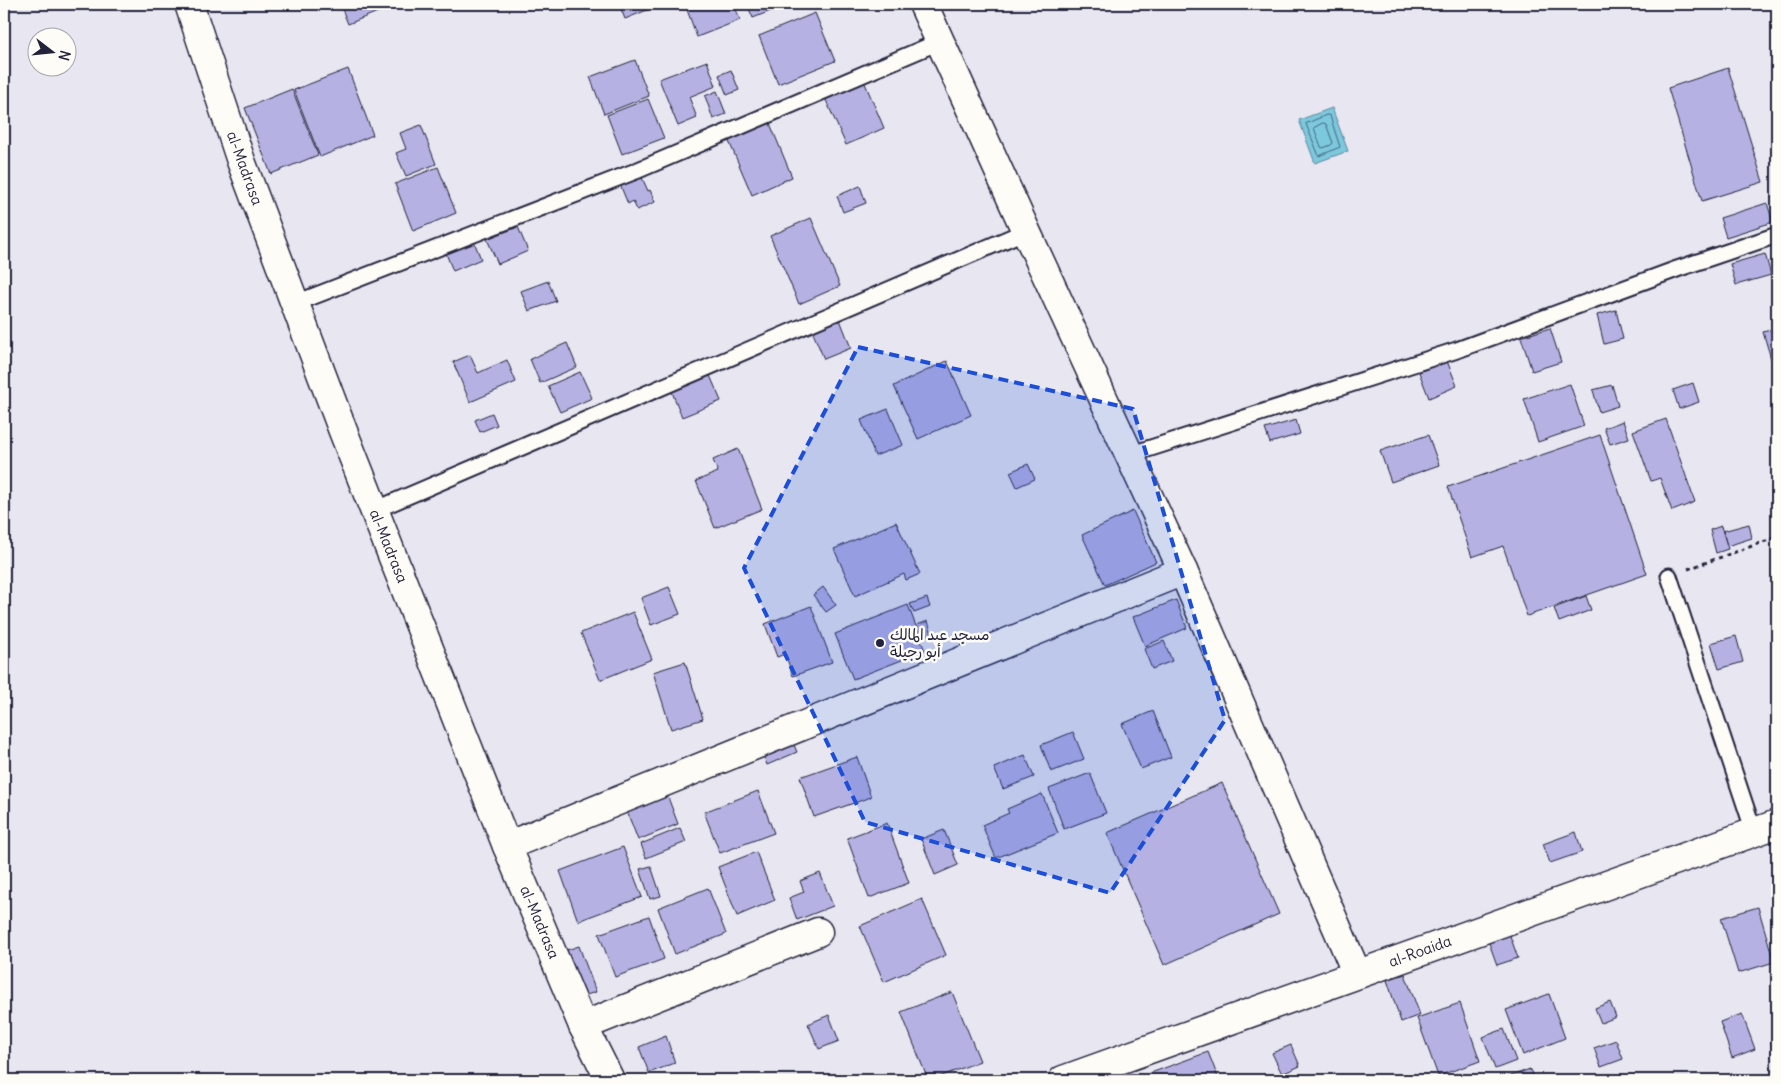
<svg xmlns="http://www.w3.org/2000/svg" width="1781" height="1084" font-family="Delius,'Playpen Sans Arabic',sans-serif">
  <style>
    .water { fill: #7cc8dc; stroke: #58869c }
    .lines { fill: none; stroke-linecap: round; stroke-linejoin: round }
    .shore { stroke: #46647b; stroke-width: 1 }
    .building { fill: #b5b1e3; stroke: #22223b }
    .service-casing { stroke: #22223b; stroke-width: 19 }
    .minor-casing { stroke: #22223b; stroke-width: 31 }
    .tertiary-casing { stroke: #22223b; stroke-width: 31 }
    .path { stroke: #22223b; stroke-width: 3; stroke-dasharray: 4 4; stroke-linecap: butt }
    .service { stroke: #fdfcf7; stroke-width: 15 }
    .minor { stroke: #fdfcf7; stroke-width: 28 }
    .tertiary { stroke: #fdfcf7; stroke-width: 28 }
    .marked { fill: #1d4ed8; fill-opacity: 0.2; stroke: #1d4ed8; stroke-width: 4; stroke-dasharray: 10 6; stroke-linejoin: round }
    .poi-dot { fill: #22223b; stroke: #fdfcf7; stroke-width: 2 }
    .labels { text-anchor: middle; dominant-baseline: central; stroke-width: 5; stroke-linejoin: round; paint-order: stroke }
    .street-label { font-size: 15px; fill: #22223b; stroke: #fdfcf7 }
    .poi-label { font-size: 15px; fill: #22223b; stroke: #fdfcf7; text-anchor: start }
  </style>
  <rect width="100%" height="100%" fill="#e7e6f1"/>
  <filter id="ink" filterUnits="userSpaceOnUse"><feTurbulence type="fractalNoise" baseFrequency=".02" numOctaves="2"/><feDisplacementMap in="SourceGraphic" scale="10" xChannelSelector="R" yChannelSelector="G"/><feConvolveMatrix kernelMatrix="1 2 1 2 8 2 1 2 1" color-interpolation-filters="sRGB"/></filter>
  <g filter="url(#ink)">
    <!-- water -->
    <polygon class="water" points="1332,108 1348,151 1315,163 1299,120"/>
    <g class="lines">
      <!-- shore -->
      <g class="shore">
        <polygon points="1327,115 1330,116 1340,147 1319,156 1306,124"/>
        <polygon points="1323,123 1326,124 1333,143 1331,145 1323,148 1321,147 1314,128"/>
      </g>
    </g>
    <!-- building -->
    <g class="building">
      <polygon points="340,4 377,4 380,11 348,24"/>
      <polygon points="619,4 662,4 625,19"/>
      <polygon points="695,4 734,4 740,20 697,37 686,7"/>
      <polygon points="747,4 788,4 753,18"/>
      <polygon points="815,13 835,61 778,84 759,36"/>
      <polygon points="635,60 649,96 604,114 590,77"/>
      <polygon points="707,61 716,86 689,97 697,118 678,126 659,79"/>
      <polygon points="1728,68 1763,182 1702,201 1668,88"/>
      <polygon points="348,69 373,135 320,157 294,90"/>
      <polygon points="731,70 739,90 727,95 719,75"/>
      <polygon points="864,81 884,128 846,145 825,98"/>
      <polygon points="292,89 318,155 271,174 245,108"/>
      <polygon points="717,91 726,114 713,119 705,96"/>
      <polygon points="648,99 664,138 622,154 607,115"/>
      <polygon points="769,121 792,177 752,195 728,139"/>
      <polygon points="421,125 436,164 406,176 396,153 406,149 400,133"/>
      <polygon points="438,167 456,213 413,231 395,184"/>
      <polygon points="640,173 648,191 650,190 655,202 637,210 633,201 628,204 619,182"/>
      <polygon points="860,186 866,203 843,212 837,196"/>
      <polygon points="1767,203 1773,222 1726,237 1720,218"/>
      <polygon points="811,218 840,286 799,304 770,236"/>
      <polygon points="518,227 528,251 498,264 487,239"/>
      <polygon points="473,239 481,259 453,271 445,251"/>
      <polygon points="1765,254 1771,275 1736,285 1730,264"/>
      <polygon points="548,281 556,301 529,311 521,291"/>
      <polygon points="1616,310 1623,339 1604,344 1597,315"/>
      <polygon points="839,317 851,348 824,359 811,328"/>
      <polygon points="1550,328 1561,362 1532,371 1521,337"/>
      <polygon points="1777,328 1777,361 1772,362 1763,332"/>
      <polygon points="567,343 577,367 540,383 530,359"/>
      <polygon points="470,355 478,373 507,360 516,382 470,402 453,362"/>
      <polygon points="947,361 971,415 918,439 894,386"/>
      <polygon points="1447,361 1457,386 1429,398 1419,372"/>
      <polygon points="708,371 721,401 682,417 670,387"/>
      <polygon points="580,372 592,398 560,412 548,386"/>
      <polygon points="1693,383 1699,402 1679,409 1673,390"/>
      <polygon points="1570,384 1584,426 1538,442 1524,399"/>
      <polygon points="1612,385 1618,406 1599,412 1593,390"/>
      <polygon points="888,409 903,445 875,456 861,420"/>
      <polygon points="492,413 497,425 480,432 475,420"/>
      <polygon points="1666,419 1695,502 1672,511 1660,478 1651,481 1633,431"/>
      <polygon points="1296,420 1300,434 1270,443 1265,429"/>
      <polygon points="1623,421 1629,438 1610,444 1604,428"/>
      <polygon points="1428,435 1439,465 1391,482 1380,451"/>
      <polygon points="1600,435 1647,574 1527,616 1503,546 1472,557 1448,487"/>
      <polygon points="738,449 762,509 715,528 696,481 718,472 713,460"/>
      <polygon points="1028,464 1035,479 1017,487 1010,472"/>
      <polygon points="1133,511 1156,562 1105,585 1082,535"/>
      <polygon points="896,522 920,574 906,580 904,574 855,596 834,549"/>
      <polygon points="1749,524 1752,538 1727,546 1723,531"/>
      <polygon points="1721,526 1728,549 1716,553 1710,530"/>
      <polygon points="669,587 680,614 651,625 641,598"/>
      <polygon points="823,587 836,605 826,612 813,595"/>
      <polygon points="1586,596 1591,610 1559,622 1554,608"/>
      <polygon points="927,598 930,607 914,613 910,604"/>
      <polygon points="1176,600 1187,628 1145,646 1133,617"/>
      <polygon points="908,605 925,651 853,679 835,634"/>
      <polygon points="811,606 832,662 793,676 785,654 777,657 765,624"/>
      <polygon points="633,612 652,659 600,680 581,633"/>
      <polygon points="928,621 932,634 921,638 917,625"/>
      <polygon points="1736,636 1743,662 1719,669 1711,643"/>
      <polygon points="1164,641 1172,661 1152,669 1144,649"/>
      <polygon points="685,662 703,719 671,729 653,672"/>
      <polygon points="1153,711 1171,757 1141,769 1122,724"/>
      <polygon points="1073,732 1084,759 1051,772 1041,745"/>
      <polygon points="790,736 797,752 767,765 761,748"/>
      <polygon points="1025,755 1034,777 1003,789 994,768"/>
      <polygon points="857,757 871,797 814,817 800,777"/>
      <polygon points="1090,773 1106,813 1064,829 1049,789"/>
      <polygon points="1222,783 1279,914 1164,965 1107,833"/>
      <polygon points="758,791 774,833 720,853 704,812"/>
      <polygon points="666,792 678,824 638,840 626,809"/>
      <polygon points="1042,794 1058,833 996,858 982,825 1009,813 1007,809"/>
      <polygon points="887,823 909,883 869,898 847,838"/>
      <polygon points="680,828 686,842 646,858 641,844"/>
      <polygon points="944,830 958,865 935,875 921,839"/>
      <polygon points="1576,832 1582,852 1550,863 1543,844"/>
      <polygon points="623,847 642,897 578,921 560,871"/>
      <polygon points="756,852 775,900 737,916 718,867"/>
      <polygon points="651,866 661,896 650,899 640,869"/>
      <polygon points="820,873 833,906 797,920 789,898 804,892 800,881"/>
      <polygon points="708,888 726,934 675,954 658,908"/>
      <polygon points="922,899 946,955 884,982 860,926"/>
      <polygon points="1758,907 1774,962 1738,973 1721,918"/>
      <polygon points="649,916 664,959 615,977 599,934"/>
      <polygon points="1509,933 1518,958 1497,965 1488,940"/>
      <polygon points="579,946 596,992 583,996 567,950"/>
      <polygon points="1405,974 1420,1015 1401,1022 1387,980"/>
      <polygon points="952,992 980,1061 932,1080 928,1080 901,1012"/>
      <polygon points="1549,994 1565,1038 1523,1055 1506,1010"/>
      <polygon points="1610,1002 1616,1017 1601,1023 1595,1008"/>
      <polygon points="1460,1003 1480,1061 1438,1076 1417,1018"/>
      <polygon points="1742,1014 1755,1049 1732,1058 1720,1022"/>
      <polygon points="829,1015 839,1041 819,1049 808,1024"/>
      <polygon points="1504,1029 1516,1061 1495,1069 1483,1037"/>
      <polygon points="1777,1034 1777,1054 1772,1048 1771,1042 1774,1037"/>
      <polygon points="666,1036 675,1063 649,1073 639,1047"/>
      <polygon points="1616,1040 1623,1059 1601,1067 1594,1048"/>
      <polygon points="1291,1045 1300,1066 1282,1074 1272,1053"/>
      <polygon points="1208,1052 1219,1080 1150,1080 1148,1074"/>
      <polygon points="1530,1069 1534,1080 1500,1080"/>
    </g>
    <g class="lines">
      <!-- service casing -->
      <g class="service-casing">
        <g id="service">
          <polyline points="296,303 636,171 941,41"/>
          <polyline points="1129,455 1457,350 1677,269 1777,235"/>
          <polyline points="375,510 1026,231"/>
          <polyline points="1669,576 1754,832"/>
        </g>
      </g>
      <!-- minor casing -->
      <g class="minor-casing">
        <g id="minor">
          <polyline points="507,846 1183,571"/>
          <polyline points="583,1026 818,932"/>
        </g>
      </g>
      <!-- tertiary casing -->
      <g class="tertiary-casing">
        <g id="tertiary">
          <polyline points="189,4 241,161 343,431 507,846 583,1026 610,1080"/>
          <polyline points="923,4 1026,231 1183,571 1357,974"/>
          <polyline points="1063,1080 1777,824"/>
        </g>
      </g>
      <!-- path -->
      <polyline class="path" points="1688,569 1777,537"/>
      <!-- service -->
      <use href="#service" class="service"/>
      <!-- minor -->
      <use href="#minor" class="minor"/>
      <!-- tertiary -->
      <use href="#tertiary" class="tertiary"/>
    </g>
  </g>
  <!-- marked area -->
  <path class="marked" d="M858,347L1133,409L1225,720L1110,893L865,822L744,568Z"/>
  <!-- markers -->
  <circle class="poi-dot" cx="880" cy="643" r="5"/>
  <g class="labels">
    <!-- street labels -->
    <g class="street-label">
      <text transform="translate(245 168) rotate(70)">al-Madrasa</text>
      <text transform="translate(389 546) rotate(68)">al-Madrasa</text>
      <text transform="translate(540 922) rotate(67)">al-Madrasa</text>
      <text transform="translate(1420 951) rotate(-20)">al-Roaida</text>
    </g>
    <!-- poi labels -->
    <g class="poi-label">
      <text x="890" y="634">مسجد عبد المالك<tspan x="890" dy="17">أبو رجيلة</tspan></text>
    </g>
  </g>
  <!-- margin -->
  <rect width="1781" height="1084" fill="none" stroke="#fdfcf7" stroke-width="20"/>
  <rect x="10" y="10" width="1761" height="1064" fill="none" stroke="#22223b" stroke-width="2" filter="url(#ink)"/>
  <!-- north arrow -->
  <g transform="translate(52 52) rotate(106)"><circle r="24" fill="#fdfcf7" stroke="#a5a5ac"/>
  <path d="M0-4L9 19L0 12L-9 19Z" fill="#22223b"/>
  <text y="-8" font-size="14" font-weight="bold" text-anchor="middle" fill="#22223b">N</text>
  </g>
</svg>
